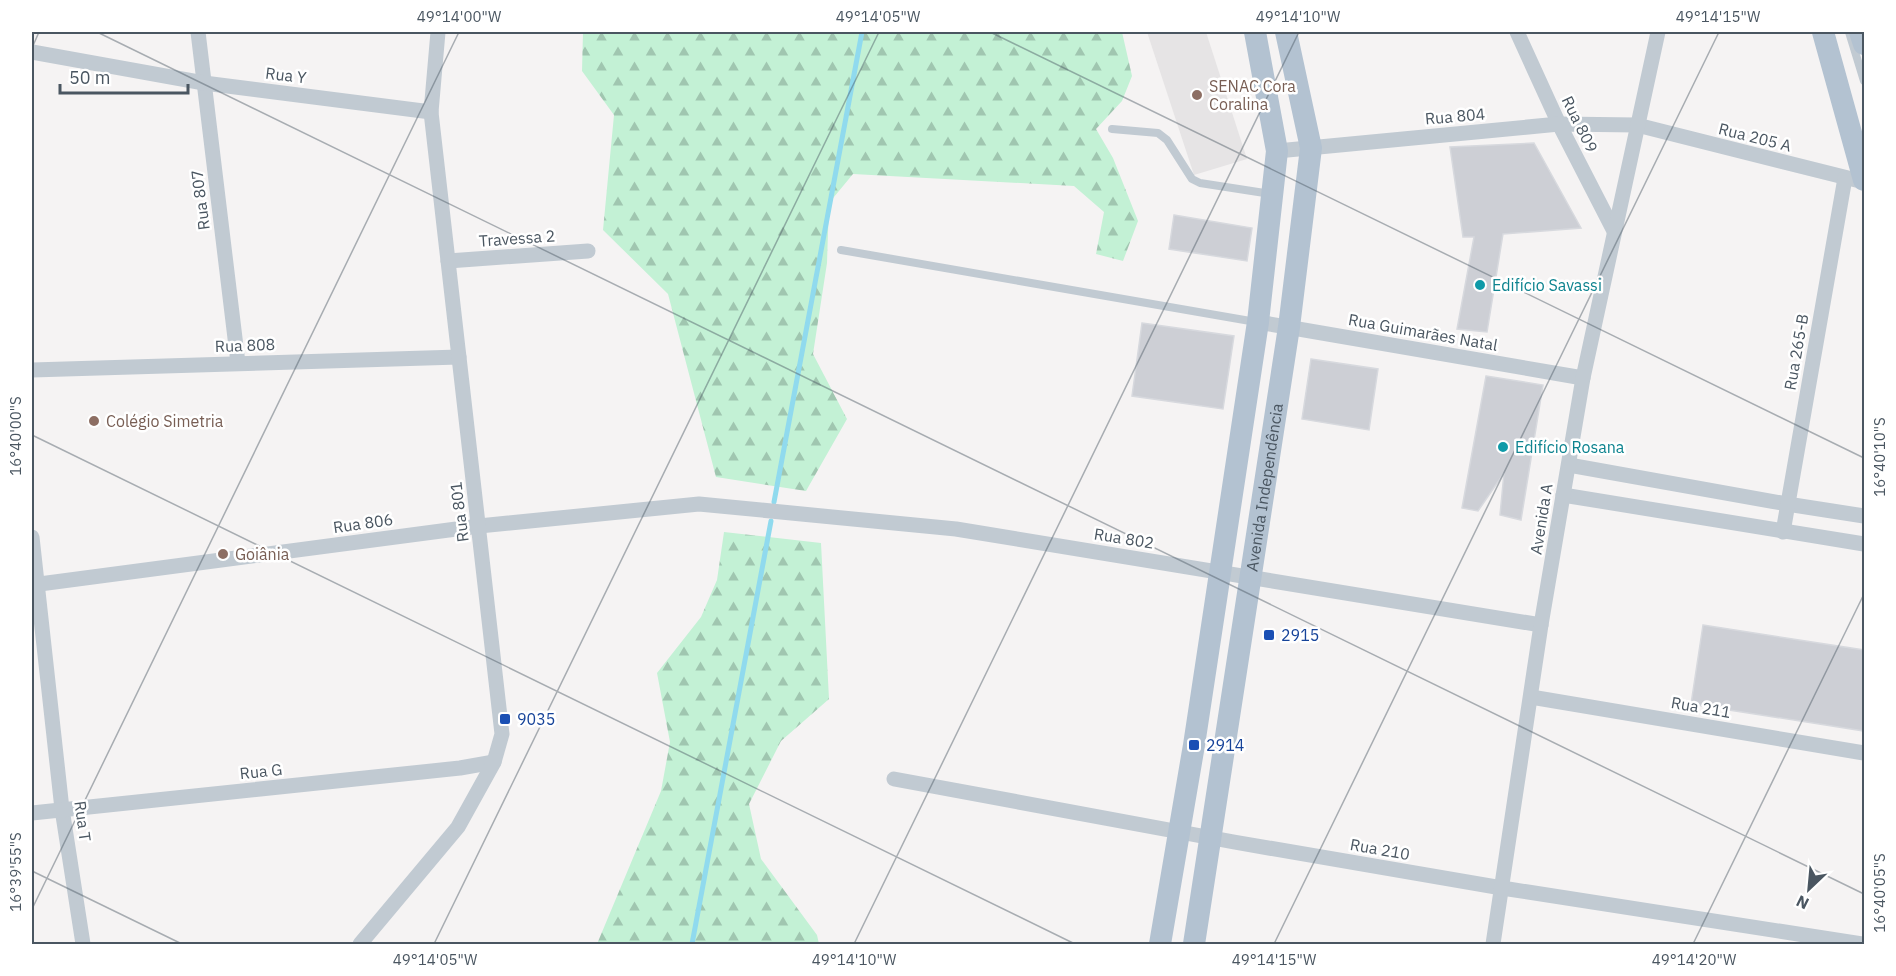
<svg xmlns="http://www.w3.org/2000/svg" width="1896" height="976" font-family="'IBM Plex Sans',sans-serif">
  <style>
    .education { fill: #e6e4e5 }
    .forest { fill: url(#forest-firs) }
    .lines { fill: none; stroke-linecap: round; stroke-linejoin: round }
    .stream { stroke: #90daee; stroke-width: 5 }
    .building { fill: #cdcfd5; stroke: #d7d9de; stroke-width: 1.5 }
    .lane { stroke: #c1cad2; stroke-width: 8 }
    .street { stroke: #c1cad2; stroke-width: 15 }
    .primary { stroke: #b3c2d1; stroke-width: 22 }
    .ticks { fill: none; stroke: #4a5661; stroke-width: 1.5; stroke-opacity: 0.45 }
    .education-dot { fill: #8d6e63; stroke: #fff; stroke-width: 2 }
    .culture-dot { fill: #0f9aa8; stroke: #fff; stroke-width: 2 }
    .transit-dot { fill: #1a4fb4; stroke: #fff; stroke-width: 2 }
    .labels { text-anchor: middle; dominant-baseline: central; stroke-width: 5; stroke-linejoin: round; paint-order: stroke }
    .street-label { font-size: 16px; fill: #4a5661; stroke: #fff }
    .education-label { font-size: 16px; fill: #785e54; stroke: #fff; text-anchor: start }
    .culture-label { font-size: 16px; fill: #0d838f; stroke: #fff; text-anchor: start }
    .transit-label { font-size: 16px; fill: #164399; stroke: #fff; text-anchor: start }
    .neatline { fill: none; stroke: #4a5661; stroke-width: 2 }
    .ticks-label { font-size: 15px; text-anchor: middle; fill: #4a5661 }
  </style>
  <defs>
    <pattern id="forest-firs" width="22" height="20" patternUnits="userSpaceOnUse" patternTransform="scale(1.5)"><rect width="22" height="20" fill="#c3f1d5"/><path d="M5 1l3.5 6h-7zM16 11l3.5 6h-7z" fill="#a0c6b0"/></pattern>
  </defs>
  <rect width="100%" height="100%" fill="#f5f3f3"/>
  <!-- education -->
  <polygon class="education" points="1147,32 1206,32 1247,159 1194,175"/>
  <!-- forest -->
  <g class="forest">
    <polygon points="583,32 1122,32 1132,76 1122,101 1096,129 1113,158 1138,221 1123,261 1096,254 1104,212 1074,186 853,174 829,203 827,263 813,354 847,419 806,491 716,477 668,294 603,230 614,115 582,71"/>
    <polygon points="724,532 821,543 829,699 781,741 749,804 761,859 817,935 819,944 597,944 661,791 670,742 657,673 701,617 717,580"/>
  </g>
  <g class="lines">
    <!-- stream -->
    <g class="stream">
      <polyline points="774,502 862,32"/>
      <polyline points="692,944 771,521"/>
    </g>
  </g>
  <!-- building -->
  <g class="building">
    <polygon points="1534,143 1581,228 1503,234 1487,332 1457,329 1474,237 1463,237 1450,147"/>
    <polygon points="1174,215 1252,228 1247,261 1169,249"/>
    <polygon points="1142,323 1234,336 1223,409 1132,396"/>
    <polygon points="1311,359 1378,369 1369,430 1302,419"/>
    <polygon points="1486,376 1543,385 1521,520 1500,515 1504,473 1478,511 1462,508"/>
    <polygon points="1703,625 1864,650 1864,731 1691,704"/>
  </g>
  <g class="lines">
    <!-- lane -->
    <g class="lane">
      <polyline points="1849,32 1864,81"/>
      <polyline points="1112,129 1158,133 1167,140 1192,179 1200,183 1271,194"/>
      <polyline points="841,250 1256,322"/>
    </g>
    <!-- street -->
    <g class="street">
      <polyline points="198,32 238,363"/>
      <polyline points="1517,32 1559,124 1614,231"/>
      <polyline points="32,52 204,83 431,112"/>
      <polyline points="1277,151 1559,124 1637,125 1864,182"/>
      <polyline points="448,261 588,251"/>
      <polyline points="1258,322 1583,378"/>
      <polyline points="32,370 459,357"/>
      <polyline points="1569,465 1787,504 1864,516"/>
      <polyline points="1563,495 1864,544"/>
      <polyline points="1783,532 1845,178"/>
      <polyline points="32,537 62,809 83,944"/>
      <polyline points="32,585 479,526 699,504 956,529 1541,625"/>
      <polyline points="1531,697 1864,753"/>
      <polyline points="894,779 1234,842 1502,888 1862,944"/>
      <polyline points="32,813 460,768 494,762"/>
      <polyline points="360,944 458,827 494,762 502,734 431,112 438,32"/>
      <polyline points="1493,944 1541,625 1583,378 1658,32"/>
    </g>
    <!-- primary -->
    <g class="primary">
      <polyline points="1823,32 1864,180"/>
      <polyline points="1860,32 1864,44"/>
      <polyline points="1160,944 1194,745 1258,322 1277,151 1255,32"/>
      <path id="s1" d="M1194,944L1289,327L1311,148L1286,32"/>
    </g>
  </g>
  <!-- ticks -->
  <path class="ticks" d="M97,32L1864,894M990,32L1864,458M32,48L39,32M32,435L1075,944M32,871L182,944M32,909L459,32M434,944L879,32M854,944L1299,32M1274,944L1719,32M1693,944L1864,594"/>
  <!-- markers -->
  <g class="education-dot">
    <circle cx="1197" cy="95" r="6"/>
    <circle cx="94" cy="421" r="6"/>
    <circle cx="223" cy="554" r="6"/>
  </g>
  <g class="culture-dot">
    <circle cx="1480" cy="285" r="6"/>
    <circle cx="1503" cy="447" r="6"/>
  </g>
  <g class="transit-dot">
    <rect x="1263" y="629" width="12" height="12" rx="3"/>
    <rect x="499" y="713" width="12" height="12" rx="3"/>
    <rect x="1188" y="739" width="12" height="12" rx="3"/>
  </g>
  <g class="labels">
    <!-- street labels -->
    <g class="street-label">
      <text transform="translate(286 75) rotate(7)">Rua Y</text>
      <text transform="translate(1455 116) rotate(-5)">Rua 804</text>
      <text transform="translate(1580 124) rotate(64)">Rua 809</text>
      <text transform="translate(1755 137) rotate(14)">Rua 205 A</text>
      <text transform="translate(200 200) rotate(-97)">Rua 807</text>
      <text transform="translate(517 238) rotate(-4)">Travessa 2</text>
      <text transform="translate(1423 332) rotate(10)">Rua Guimarães Natal</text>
      <text transform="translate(245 345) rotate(-2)">Rua 808</text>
      <text transform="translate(1796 352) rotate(-80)">Rua 265-B</text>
      <text stroke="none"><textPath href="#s1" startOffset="462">Avenida Independência</textPath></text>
      <text transform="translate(459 512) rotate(-97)">Rua 801</text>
      <text transform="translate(1541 519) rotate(-81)">Avenida A</text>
      <text transform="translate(363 523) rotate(-8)">Rua 806</text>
      <text transform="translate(1124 538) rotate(9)">Rua 802</text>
      <text transform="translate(1701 707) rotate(10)">Rua 211</text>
      <text transform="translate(261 771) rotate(-6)">Rua G</text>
      <text transform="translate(83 821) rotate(82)">Rua T</text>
      <text transform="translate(1380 849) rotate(10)">Rua 210</text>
    </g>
    <!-- education labels -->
    <g class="education-label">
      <text x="1209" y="86">SENAC Cora<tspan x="1209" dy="18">Coralina</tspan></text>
      <text x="106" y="421">Colégio Simetria</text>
      <text x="235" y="554">Goiânia</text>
    </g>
    <!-- culture labels -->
    <g class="culture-label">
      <text x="1492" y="285">Edifício Savassi</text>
      <text x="1515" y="447">Edifício Rosana</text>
    </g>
    <!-- transit labels -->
    <g class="transit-label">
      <text x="1281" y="635">2915</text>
      <text x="517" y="719">9035</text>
      <text x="1206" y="745">2914</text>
    </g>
  </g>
  <!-- border -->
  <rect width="1896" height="976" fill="none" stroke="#ffffff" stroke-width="66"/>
  <!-- north arrow -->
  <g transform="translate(1809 889) rotate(206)" stroke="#ffffff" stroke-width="4.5" paint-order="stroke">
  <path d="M0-4.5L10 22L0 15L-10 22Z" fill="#4a5661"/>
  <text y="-9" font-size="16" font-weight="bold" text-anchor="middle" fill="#4a5661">N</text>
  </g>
  <!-- scale -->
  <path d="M60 84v9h128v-9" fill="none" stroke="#4a5661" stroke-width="3"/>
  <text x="69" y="84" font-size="18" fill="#4a5661" stroke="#ffffff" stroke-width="4.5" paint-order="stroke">50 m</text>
  <rect x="33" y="33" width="1830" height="910" class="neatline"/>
  <g class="ticks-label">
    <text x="459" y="22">49°14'00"W</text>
    <text x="878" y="22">49°14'05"W</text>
    <text x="1298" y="22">49°14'10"W</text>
    <text x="1718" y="22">49°14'15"W</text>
    <text transform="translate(16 436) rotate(-90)" y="5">16°40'00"S</text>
    <text transform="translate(1880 457) rotate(-90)" y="5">16°40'10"S</text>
    <text transform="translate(16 872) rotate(-90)" y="5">16°39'55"S</text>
    <text transform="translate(1880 893) rotate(-90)" y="5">16°40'05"S</text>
    <text x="435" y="965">49°14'05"W</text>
    <text x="854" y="965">49°14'10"W</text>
    <text x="1274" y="965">49°14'15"W</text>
    <text x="1694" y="965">49°14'20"W</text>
  </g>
</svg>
